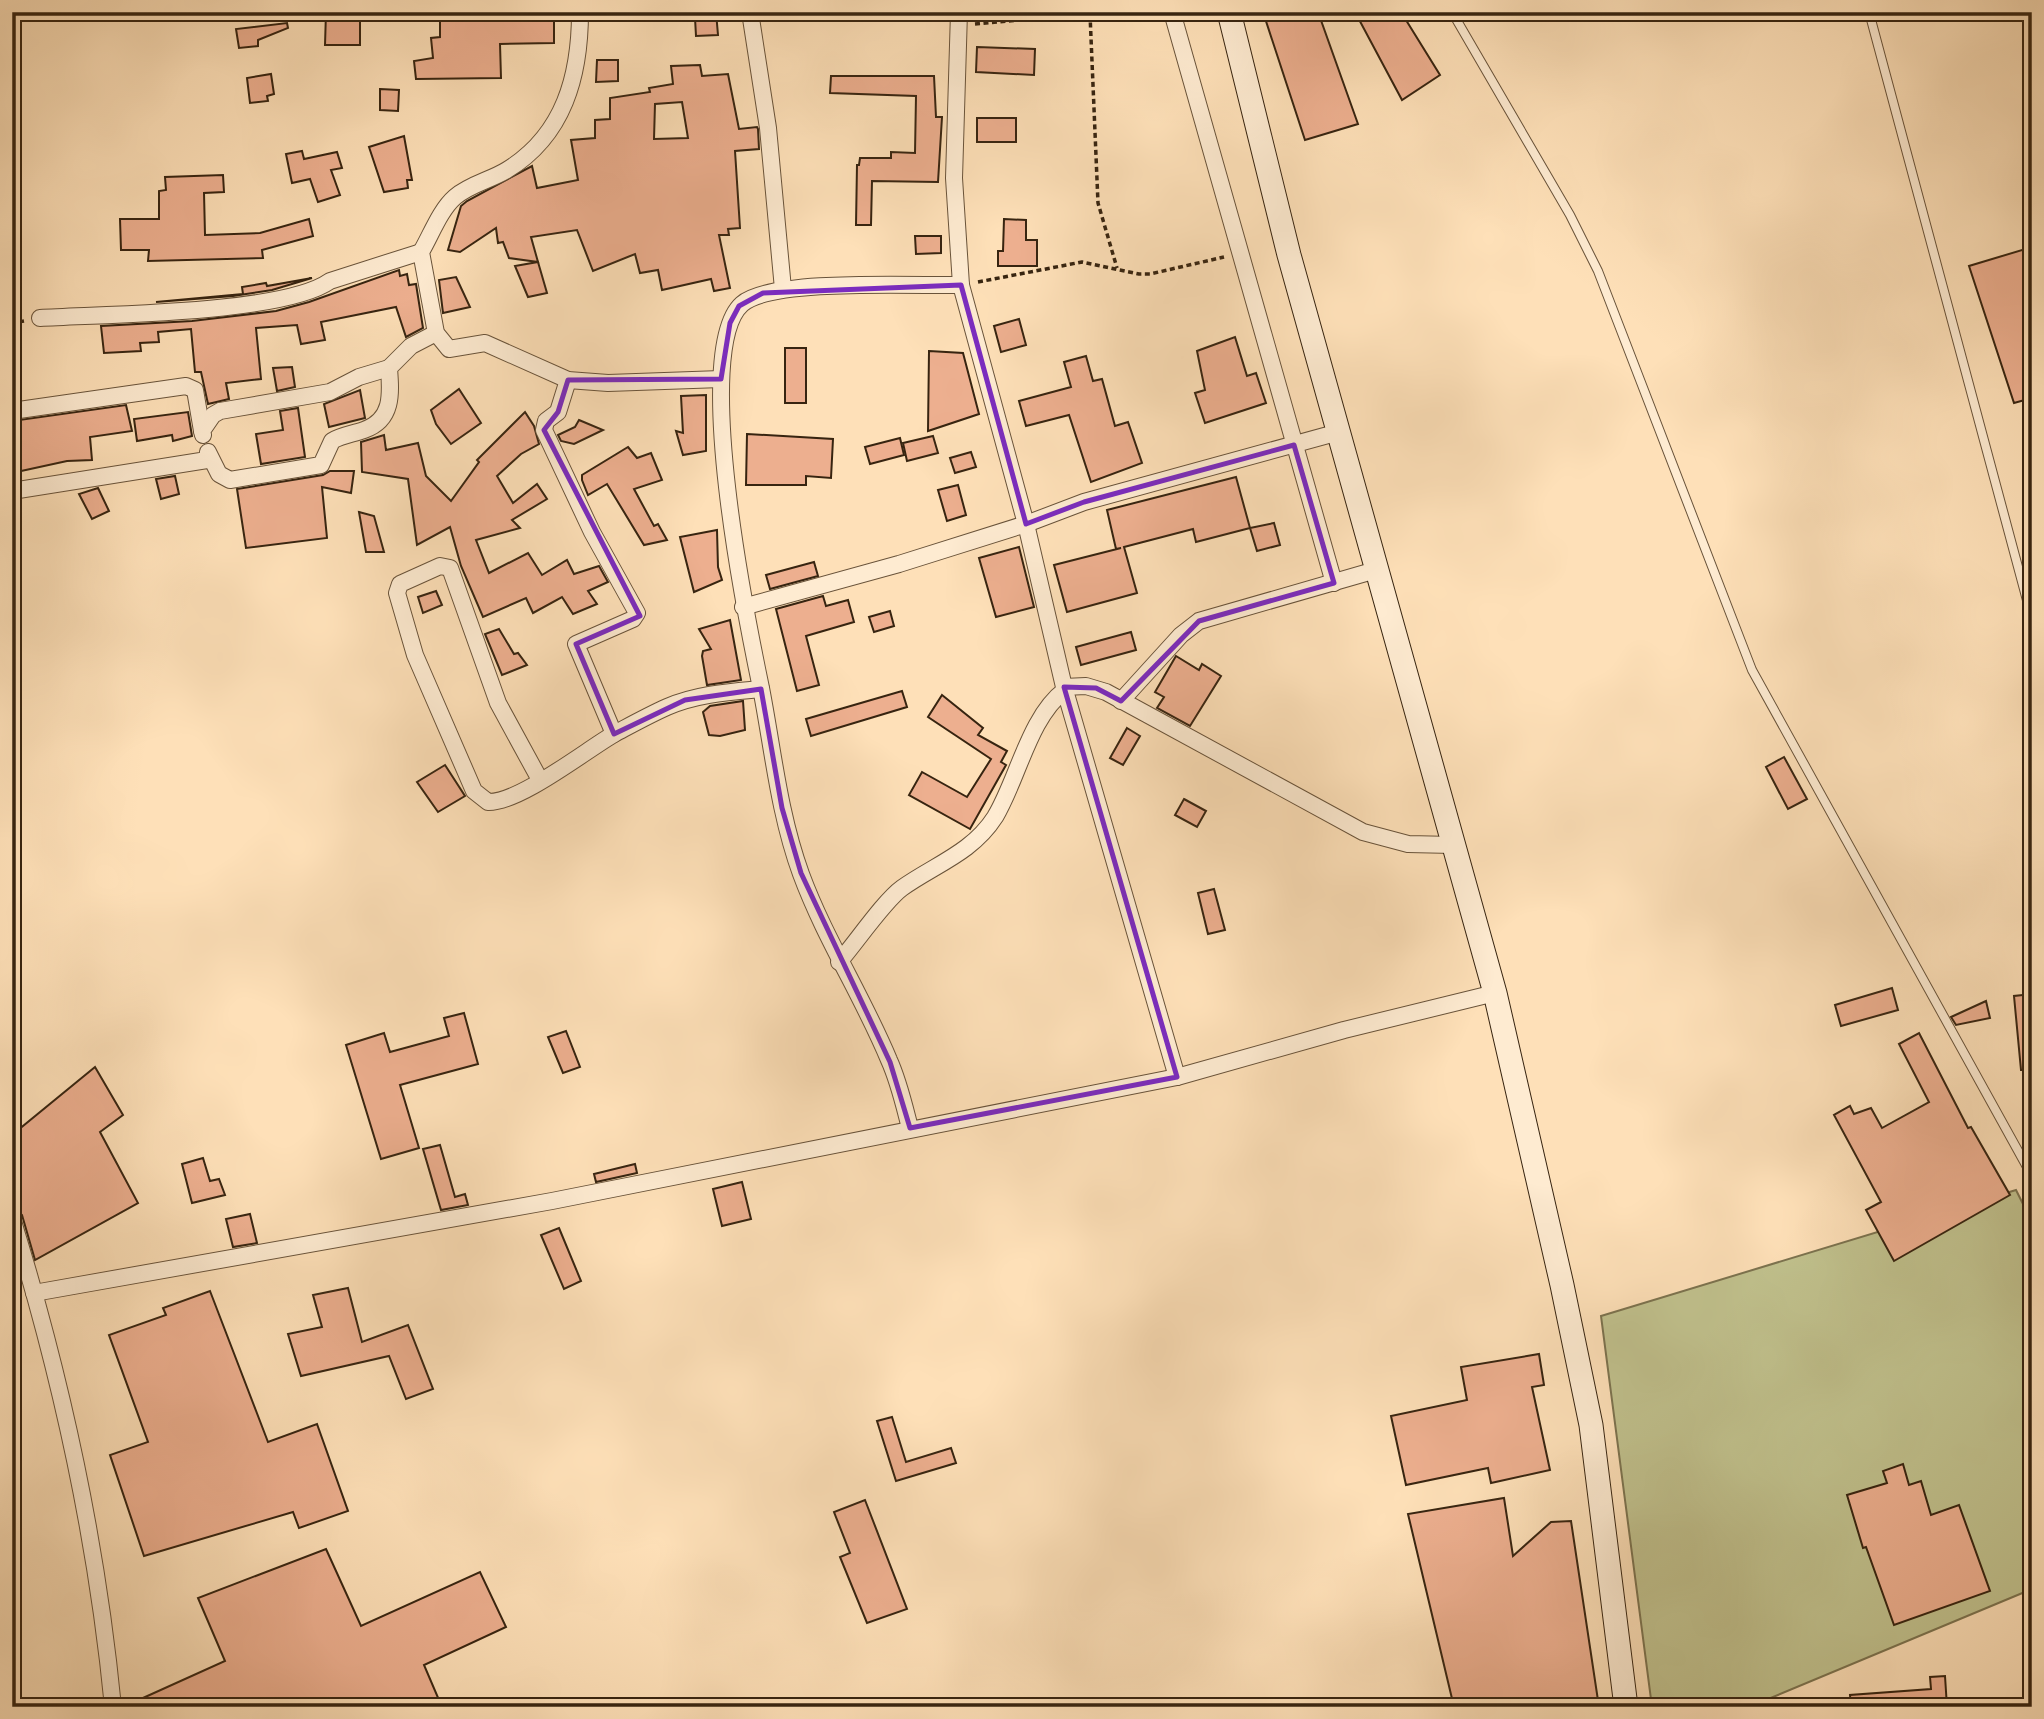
<svg xmlns="http://www.w3.org/2000/svg" width="2044" height="1719" font-family="'EB Garamond',serif">
  <style>
    .green { fill: #c1c28e; stroke: #7c734f; stroke-width: 2 }
    .building { fill: #edaf8f; stroke: #372410; stroke-width: 2; fill-rule: evenodd }
    .lines { fill: none; stroke-linecap: round; stroke-linejoin: round }
    .lane-casing { stroke: #69533a; stroke-width: 10 }
    .street-casing { stroke: #69533a; stroke-width: 18 }
    .secondary-casing { stroke: #372410; stroke-width: 25 }
    .path { stroke: #372410; stroke-width: 3.5; stroke-dasharray: 5 3.5; stroke-linecap: butt }
    .lane { stroke: #feebd1; stroke-width: 8 }
    .street { stroke: #feebd1; stroke-width: 16 }
    .secondary { stroke: #feebd1; stroke-width: 23 }
    .marked { fill: none; stroke: #7b2cbf; stroke-width: 5; stroke-linejoin: round }
  </style>
  <rect width="100%" height="100%" fill="#fee0b8"/>
  <filter id="stains"><feTurbulence type="fractalNoise" baseFrequency=".00286" numOctaves="4"/><feColorMatrix values="0 0 0 0 .2 0 0 0 0 .09 0 0 0 0 .02 0 0 0 .5 -.17"/></filter>
  <radialGradient id="worn" r=".72"><stop offset=".6" stop-color="#630" stop-opacity="0"/><stop offset="1" stop-color="#630" stop-opacity=".3"/></radialGradient>
  <!-- green -->
  <polygon class="green" points="2016,1190 2032,1222 2032,1589 1749,1707 1652,1707 1601,1316"/>
  <!-- building -->
  <g class="building">
    <polygon points="326,12 360,12 360,45 325,45"/>
    <polygon points="440,12 554,12 554,43 500,44 501,78 416,79 414,61 433,58 431,38 440,37"/>
    <polygon points="701,12 716,12 718,35 696,36 695,18 701,18"/>
    <polygon points="1263,12 1318,12 1358,124 1305,140"/>
    <polygon points="1355,12 1401,12 1440,75 1402,100"/>
    <polygon points="287,23 288,28 258,40 258,46 239,48 236,29"/>
    <polygon points="977,47 1035,49 1034,75 976,72"/>
    <polygon points="597,60 618,60 618,81 596,82"/>
    <path d="M700,65L702,76L728,74L739,129L757,127L758,129L759,149L735,151L740,228L728,229L729,235H719L730,288L714,291L711,279L662,290L658,270L640,273L635,254L593,271L577,230L531,237L538,262L509,258L503,242L498,243L496,228L460,252L448,250L461,206L467,201L532,166L537,188L578,180L571,140L595,138V120L610,119V98L650,92L649,88L673,84L671,66ZM682,102L688,138L654,139L655,104Z"/>
    <polygon points="271,74 274,94 267,96 268,101 250,103 247,78"/>
    <polygon points="831,76 934,76 936,117 942,117 938,182 872,181 871,225 856,225 857,165 859,165 860,158 891,158 891,152 915,153 916,96 830,93"/>
    <polygon points="380,89 399,90 398,111 380,110"/>
    <rect x="977" y="118" width="39" height="24"/>
    <polygon points="404,136 412,180 407,180 408,188 384,192 369,147"/>
    <polygon points="302,151 304,159 337,152 342,168 331,170 340,195 318,202 310,179 292,183 286,154"/>
    <polygon points="223,175 224,192 204,193 205,235 260,233 309,219 313,236 262,250 263,258 148,261 149,250 121,250 120,219 159,219 159,191 166,190 165,177"/>
    <polygon points="1004,219 1026,220 1026,240 1037,240 1037,266 998,266 998,251 1003,251"/>
    <polygon points="915,236 941,236 941,253 916,254"/>
    <polygon points="2032,247 2032,398 2014,403 1969,266"/>
    <polygon points="538,262 547,293 528,297 515,266"/>
    <polygon points="399,270 400,276 407,274 409,285 416,284 423,328 406,337 396,307 321,322 325,340 301,344 297,325 256,328 261,379 226,383 229,399 208,404 201,372 195,372 191,329 158,332 159,342 140,343 141,351 104,353 101,326 192,321 276,311 309,302"/>
    <polygon points="456,277 470,307 443,313 439,280"/>
    <polygon points="312,278 272,290 233,296 156,302 243,294 242,287 266,283 267,286"/>
    <polygon points="1019,319 1026,345 1001,352 994,326"/>
    <polygon points="1235,337 1247,376 1256,373 1266,403 1205,423 1195,393 1205,390 1197,351"/>
    <rect x="785" y="348" width="21" height="55"/>
    <polygon points="929,351 963,353 979,414 928,431"/>
    <polygon points="1086,356 1093,381 1102,379 1115,426 1128,422 1142,463 1091,482 1069,415 1026,426 1019,401 1071,387 1064,362"/>
    <polygon points="292,367 295,387 277,391 273,368"/>
    <polygon points="459,389 481,423 451,444 436,424 431,410"/>
    <polygon points="360,390 365,418 329,427 324,404"/>
    <polygon points="706,395 706,451 683,455 676,431 683,433 681,396"/>
    <polygon points="126,405 132,431 90,437 92,460 67,461 12,473 12,421"/>
    <polygon points="298,408 305,457 261,464 256,434 283,430 280,411"/>
    <polygon points="188,412 192,436 173,441 172,435 137,441 134,419"/>
    <polygon points="525,412 534,426 539,444 521,454 497,476 513,503 537,484 547,499 512,520 520,528 476,540 489,573 528,553 542,575 567,560 574,574 599,566 608,582 588,591 597,604 573,614 562,597 533,613 526,598 483,617 461,566 450,527 417,545 408,479 362,472 361,442 384,435 386,450 418,443 426,476 451,501 479,462 477,460"/>
    <polygon points="579,420 603,430 574,444 561,441 558,435 575,427"/>
    <polygon points="747,434 833,439 831,478 806,476 806,485 746,485"/>
    <polygon points="933,436 938,453 907,461 903,443"/>
    <polygon points="900,438 904,455 870,464 865,447"/>
    <polygon points="628,447 637,458 651,453 662,480 634,489 654,526 658,524 667,540 644,545 607,484 588,495 582,480 582,475"/>
    <polygon points="971,452 976,467 955,473 950,458"/>
    <polygon points="330,471 354,471 351,493 322,487 327,538 246,548 237,489 323,475"/>
    <polygon points="175,476 179,494 161,499 156,479"/>
    <polygon points="1236,477 1250,528 1196,542 1193,529 1124,547 1137,593 1067,612 1054,565 1121,548 1116,549 1107,510"/>
    <polygon points="958,485 966,515 947,521 938,490"/>
    <polygon points="98,488 109,511 92,519 79,494"/>
    <polygon points="359,512 374,516 384,552 366,552"/>
    <polygon points="1274,523 1280,545 1257,551 1250,528"/>
    <polygon points="717,530 718,567 722,580 694,592 680,537"/>
    <polygon points="1019,547 1034,607 996,617 979,558"/>
    <polygon points="814,562 818,576 770,589 766,575"/>
    <polygon points="436,591 442,605 423,613 418,597"/>
    <polygon points="823,596 826,606 848,600 854,622 806,636 819,685 797,691 776,609"/>
    <polygon points="890,611 894,626 874,632 869,617"/>
    <polygon points="730,620 741,680 707,685 702,656 703,651 711,649 699,629"/>
    <polygon points="499,629 514,654 518,653 527,665 502,675 485,634"/>
    <polygon points="1131,632 1136,650 1081,665 1076,647"/>
    <polygon points="1176,656 1199,670 1202,664 1221,676 1190,726 1157,708 1164,697 1155,692"/>
    <polygon points="902,691 907,707 811,736 806,719"/>
    <polygon points="942,695 983,728 978,735 1007,751 1001,762 1006,765 970,829 909,795 922,772 967,797 991,759 928,717"/>
    <polygon points="743,701 745,730 720,736 709,735 703,712 710,706"/>
    <polygon points="1127,728 1140,736 1123,765 1110,758"/>
    <polygon points="1784,757 1807,799 1788,809 1766,767"/>
    <polygon points="445,765 465,796 438,812 417,782"/>
    <polygon points="1184,799 1206,811 1197,827 1175,815"/>
    <polygon points="1214,889 1225,930 1208,934 1198,893"/>
    <polygon points="1892,988 1898,1010 1841,1026 1835,1005"/>
    <polygon points="2032,994 2032,1070 2021,1070 2014,996"/>
    <polygon points="1986,1001 1990,1018 1956,1025 1951,1017"/>
    <polygon points="464,1013 478,1064 400,1085 419,1148 381,1159 346,1045 384,1033 390,1052 449,1036 444,1018"/>
    <polygon points="566,1031 580,1067 563,1073 548,1037"/>
    <polygon points="1919,1033 1968,1128 1971,1127 2010,1195 1894,1261 1866,1210 1881,1202 1834,1115 1850,1106 1854,1114 1871,1108 1882,1128 1929,1102 1899,1044"/>
    <polygon points="95,1067 123,1115 100,1132 138,1203 35,1260 22,1215 12,1206 12,1135"/>
    <polygon points="440,1145 455,1197 465,1194 468,1205 441,1210 423,1149"/>
    <polygon points="203,1158 210,1181 219,1179 225,1195 192,1203 182,1164"/>
    <polygon points="635,1164 637,1173 596,1182 594,1174"/>
    <polygon points="742,1182 751,1219 722,1226 713,1189"/>
    <polygon points="250,1214 257,1243 233,1247 226,1219"/>
    <polygon points="559,1228 581,1281 564,1289 541,1235"/>
    <polygon points="348,1288 362,1342 408,1325 433,1389 406,1399 389,1356 301,1376 288,1334 322,1327 313,1295"/>
    <polygon points="210,1291 268,1442 317,1424 348,1511 299,1528 293,1512 144,1556 110,1455 148,1442 109,1335 166,1315 163,1308"/>
    <polygon points="1539,1354 1544,1385 1532,1387 1550,1470 1491,1483 1488,1468 1406,1485 1391,1416 1467,1400 1461,1367"/>
    <polygon points="892,1417 906,1462 951,1448 956,1463 896,1481 877,1421"/>
    <polygon points="1903,1464 1909,1485 1921,1481 1931,1515 1959,1505 1990,1591 1894,1625 1866,1547 1863,1548 1847,1495 1887,1483 1883,1471"/>
    <polygon points="1504,1498 1513,1556 1551,1522 1571,1521 1599,1707 1454,1707 1408,1514"/>
    <polygon points="865,1500 907,1609 867,1623 840,1557 850,1553 834,1512"/>
    <polygon points="326,1549 361,1626 480,1572 506,1627 424,1665 442,1707 123,1707 225,1661 198,1598"/>
    <polygon points="1945,1676 1947,1707 1851,1707 1850,1695 1931,1689 1930,1677"/>
  </g>
  <g class="lines">
    <!-- lane casing -->
    <g class="lane-casing">
      <g id="lane">
        <polyline points="1452,12 1570,215 1598,271 1752,670 2032,1176"/>
        <polyline points="1869,12 2032,619"/>
      </g>
    </g>
    <!-- street casing -->
    <g class="street-casing">
      <g id="street">
        <path d="M580,12C580,76 564,135 507,170C491,180 470,184 455,197C440,210 431,235 421,252L436,333L449,349L485,343L568,380L608,383L721,379"/>
        <polyline points="750,12 768,128 783,289"/>
        <polyline points="959,12 954,178 961,285 1026,524 1064,687 1177,1077"/>
        <polyline points="1172,12 1334,583"/>
        <path d="M40,318C104,314 283,314 330,281L421,252"/>
        <polyline points="568,380 558,412 546,421 544,430 592,532 637,613 633,619 576,644 614,734"/>
        <polyline points="12,411 186,386 195,390 202,431"/>
        <polyline points="203,435 202,431 213,415 220,411 330,392 359,377 389,368"/>
        <path d="M12,491L207,460L208,452L219,474L230,480L321,465L332,441C342,435 353,434 364,430C393,420 391,394 389,368L411,346L436,333"/>
        <polyline points="743,607 899,564 1026,524 1084,502 1339,432"/>
        <polyline points="1121,701 1181,635 1199,621 1376,570"/>
        <path d="M540,780L498,703L450,568L440,566L400,584L397,593L415,655L474,791L488,802C519,803 585,751 614,734C631,725 649,715 667,707C697,694 729,692 761,689"/>
        <path d="M839,962C855,944 884,901 902,888C934,865 972,853 995,817C1018,779 1029,717 1065,690L1064,687L1086,686L1106,692L1363,832L1408,844L1453,845"/>
        <path d="M910,1128C904,1105 899,1082 889,1060C863,997 825,939 801,874C779,814 773,750 761,688C747,621 691,349 742,304C771,278 917,286 961,285"/>
        <path d="M12,1218C61,1376 97,1542 113,1707"/>
        <polyline points="34,1293 552,1201 1177,1077 1344,1030 1495,993"/>
      </g>
    </g>
    <!-- secondary casing -->
    <g class="secondary-casing">
      <polyline id="secondary" points="1229,12 1289,255 1495,993 1562,1285 1591,1425 1626,1707"/>
    </g>
    <!-- path -->
    <g class="path">
      <polyline points="1090,14 1098,203 1117,268"/>
      <polyline points="975,24 1109,12"/>
      <polyline points="978,282 1082,262 1139,274 1150,274 1224,257"/>
      <polyline points="12,323 24,321"/>
    </g>
    <!-- lane -->
    <use href="#lane" class="lane"/>
    <!-- street -->
    <use href="#street" class="street"/>
    <!-- secondary -->
    <use href="#secondary" class="secondary"/>
  </g>
  <!-- marked area -->
  <path class="marked" d="M961,285L1026,524L1084,502L1294,445L1334,583L1199,621L1121,701L1096,688L1064,687L1177,1077L910,1128L890,1062L801,873L782,808L761,689L685,700L614,734L576,644L640,616L544,430L558,412L568,380L721,379L730,323L739,306L763,293Z"/>
  <!-- margin -->
  <rect width="2044" height="1719" fill="none" stroke="#fee0b8" stroke-width="42"/>
  <rect x="14" y="14" width="2016" height="1691" fill="none" stroke="#372410" stroke-width="3.5"/>
  <rect x="21" y="21" width="2002" height="1677" fill="none" stroke="#372410" stroke-width="2"/>
  <rect width="100%" height="100%" filter="url(#stains)"/>
  <rect width="100%" height="100%" fill="url(#worn)"/>
</svg>
